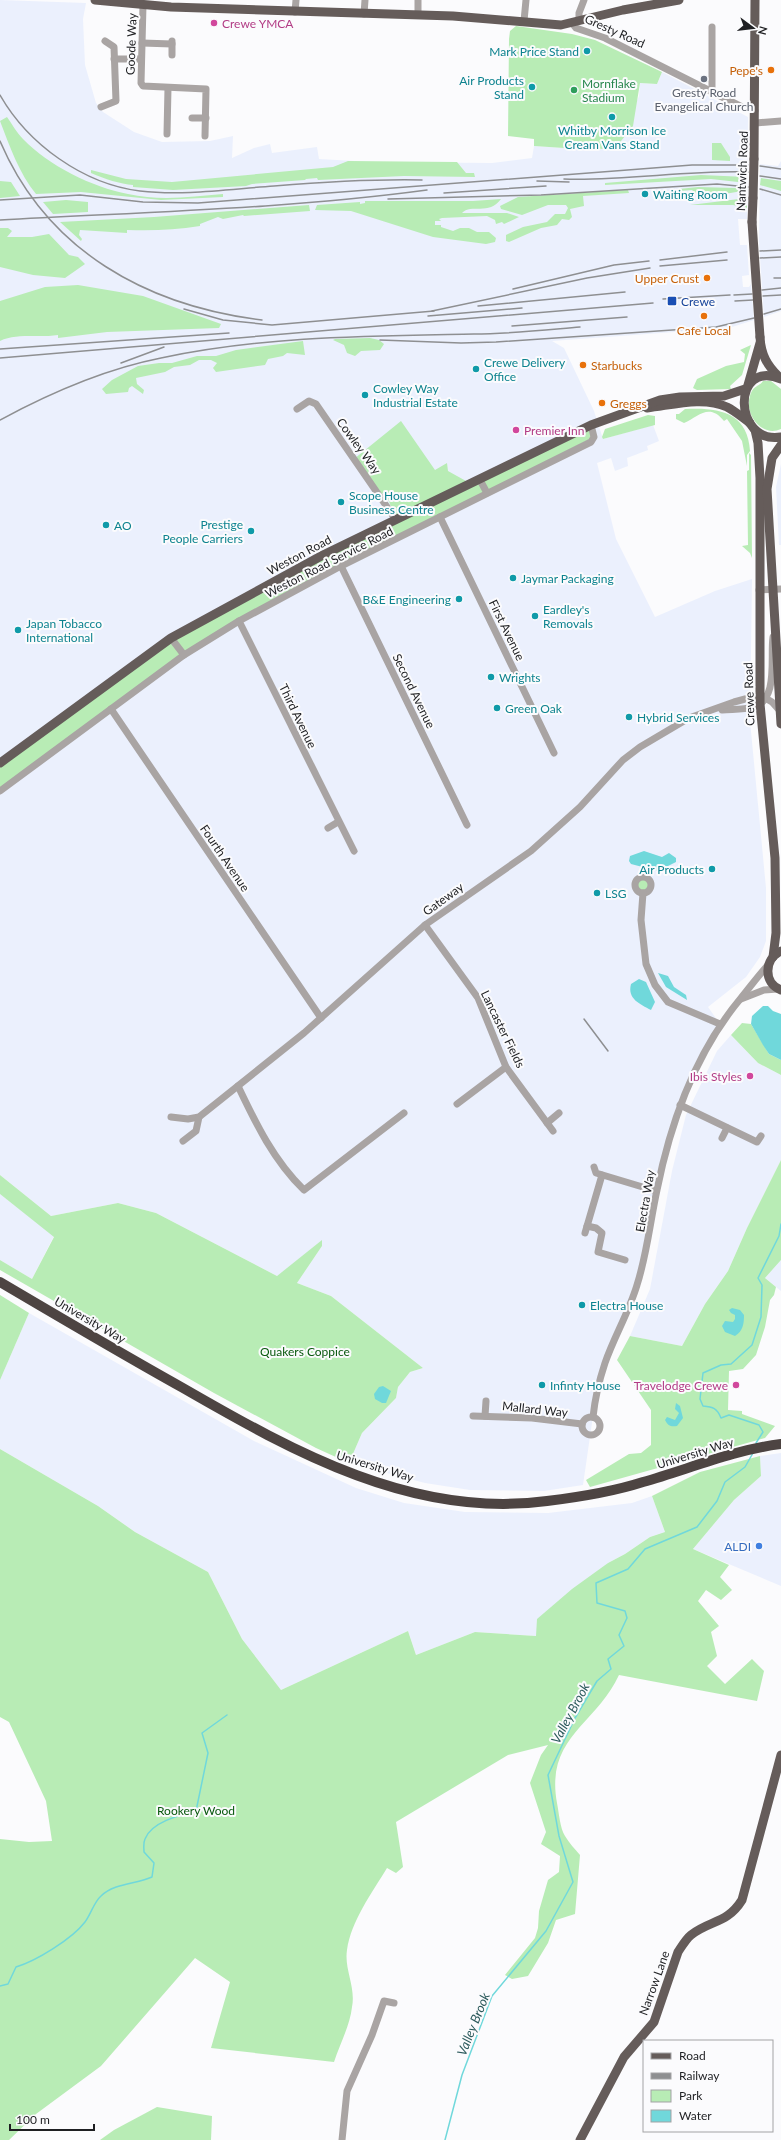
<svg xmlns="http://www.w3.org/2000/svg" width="781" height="2140" font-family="Lato,sans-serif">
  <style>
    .built { fill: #ebf0fd }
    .green { fill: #b8ecb5 }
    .water { fill: #70d8db }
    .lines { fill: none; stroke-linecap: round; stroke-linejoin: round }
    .stream { stroke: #70d8db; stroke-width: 1.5 }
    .minor { stroke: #a9a4a3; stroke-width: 7 }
    .major { stroke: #655c5a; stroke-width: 9 }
    .highway { stroke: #4d4442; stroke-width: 10 }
    .rail { stroke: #8e8f91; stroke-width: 1.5 }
    .major-bridge { stroke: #655c5a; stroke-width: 9 }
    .hotel-dot { fill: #d1479c; stroke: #fbfbfd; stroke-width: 1.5 }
    .culture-dot { fill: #0f9aa8; stroke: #fbfbfd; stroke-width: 1.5 }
    .food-dot { fill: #e8710a; stroke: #fbfbfd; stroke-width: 1.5 }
    .worship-dot { fill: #6b7280; stroke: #fbfbfd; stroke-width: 1.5 }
    .leisure-dot { fill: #2e9e5b; stroke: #fbfbfd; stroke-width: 1.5 }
    .transit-dot { fill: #1a4fb4; stroke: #fbfbfd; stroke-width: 1.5 }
    .shop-dot { fill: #3f7fe0; stroke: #fbfbfd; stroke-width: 1.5 }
    .labels { text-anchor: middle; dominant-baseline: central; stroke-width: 4; stroke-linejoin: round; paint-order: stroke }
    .hotel-label { font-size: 12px; fill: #b23c85; stroke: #fbfbfd; text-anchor: start }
    .street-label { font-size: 12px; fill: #1e1f22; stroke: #fbfbfd }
    .culture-label { font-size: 12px; fill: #0d838f; stroke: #fbfbfd; text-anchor: start }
    .food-label { font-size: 12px; fill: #c56008; stroke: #fbfbfd; text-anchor: end }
    .leisure-label { font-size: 12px; fill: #27864d; stroke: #fbfbfd; text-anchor: start }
    .worship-label { font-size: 12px; fill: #5b616d; stroke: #fbfbfd }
    .transit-label { font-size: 12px; fill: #164399; stroke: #fbfbfd; text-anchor: start }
    .park-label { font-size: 12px; fill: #08580e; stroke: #fbfbfd }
    .shop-label { font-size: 12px; fill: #366cbe; stroke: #fbfbfd; text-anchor: end }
    .water-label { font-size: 13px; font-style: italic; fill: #2c5a5c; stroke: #fbfbfd }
  </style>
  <rect width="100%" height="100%" fill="#fbfbfd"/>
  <!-- built -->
  <g class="built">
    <polygon points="0,0 86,3 83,19 85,65 96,103 103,112 134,132 162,142 210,141 233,136 232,158 254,148 270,144 272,153 317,147 319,159 372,162 492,163 532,158 534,146 579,149 580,146 602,149 617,146 639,96 640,83 657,84 662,72 748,117 747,219 738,219 740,245 747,245 749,275 742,276 743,287 749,287 751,284 754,320 729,328 552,341 564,348 594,411 603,439 653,425 659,441 647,446 648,450 627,458 628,466 615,471 611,458 597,463 616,539 655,617 715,591 752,579 750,721 766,888 766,941 760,957 746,977 708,1007 720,1024 696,1065 667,1146 647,1251 596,1395 583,1485 544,1491 470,1490 425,1483 349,1463 362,1433 396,1398 398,1387 410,1372 423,1368 331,1296 297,1283 322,1246 277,1276 156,1213 118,1203 51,1216 0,1175"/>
    <polygon points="781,161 781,311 764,317 759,241 760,164 778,166"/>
    <polygon points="781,464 781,545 779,545 776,487"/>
    <polygon points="731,1035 758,1063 781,1075 781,1160 747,1228 728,1271 705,1304 682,1346 630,1336 650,1289 672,1171 686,1115 717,1051"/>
    <polygon points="0,1194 54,1236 32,1279 0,1260"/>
    <polygon points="781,1260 781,1291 765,1278"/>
    <polygon points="29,1313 254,1441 356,1488 404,1503 465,1512 548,1513 632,1503 652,1496 665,1532 650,1537 625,1554 608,1563 536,1636 475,1632 416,1655 408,1631 281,1690 242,1639 208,1572 135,1532 98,1506 0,1449 0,1380"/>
    <polygon points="781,1453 781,1586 693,1549 734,1500 761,1476 760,1456"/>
  </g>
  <!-- green -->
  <g class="green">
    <polygon points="516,26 572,34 595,40 662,72 657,84 640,83 633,126 617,146 602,149 580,146 579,149 534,146 534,139 508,136 509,39 510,31"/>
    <path d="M7,117C12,124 17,133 23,139C49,166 92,187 128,194C159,201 191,197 223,194V197L161,200L81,192L36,194C19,173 10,147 0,121Z"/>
    <polygon points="712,143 721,143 730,157 730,161 712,160"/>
    <path d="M348,161L457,162L466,173H474L475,177L404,176L318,180L317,178L306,179L305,180L252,184L246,186L173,190L133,187V185C120,184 105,179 91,173V170L126,179L172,182L333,167Z"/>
    <polygon points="701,175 747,177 747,183 711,179 605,185 605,183"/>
    <polygon points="761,178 781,181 781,191 760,185"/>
    <polygon points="0,181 11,182 20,196 0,198"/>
    <polygon points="698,187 736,188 748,190 701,198 692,190 679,191 679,189"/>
    <polygon points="628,190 629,193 583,196 584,206 570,209 572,217 569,220 562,219 557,225 541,228 509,242 506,241 506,235 523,227 547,222 555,214 565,214 568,208 566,205 548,205 522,215 501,209 500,206 518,197"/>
    <polygon points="747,198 747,208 733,205 690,205"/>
    <path d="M501,199C489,216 471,203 462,213H507L519,217L504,224L502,222L496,224L495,220L487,216L442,218L439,219L441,221H435V225H441V227L453,231L460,228H469L477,232H489L496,238L495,242L486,244L433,237L351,211L315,210L317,205L360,202V204L365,203V201H473Z"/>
    <polygon points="66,200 88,202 88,212 53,214 43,202"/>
    <path d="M309,205L310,211L244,216L243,215L223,219L218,217L200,224V226C175,230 152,231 127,230V233L80,230L79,235L82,239L81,241L60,222L154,217Z"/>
    <polygon points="0,228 8,228 12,231 7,237 32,237 49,234 69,255 78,257 85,264 65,278 33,275 0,267"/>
    <path d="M78,285L143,296L221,324L219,328L107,332L58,338V335C40,338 17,333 0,341V301L45,287Z"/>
    <polygon points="370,338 379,340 384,344 380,350 361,351 355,356 347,353 344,345 333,340 335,339"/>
    <polygon points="303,341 305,355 287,353 283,356 268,359 265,365 216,372 213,368 217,363 211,360 199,360 190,365 174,367 165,372 136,378 137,384 144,390 143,394 132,386 129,388 128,392 106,394 102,389 112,380 138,366 159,363 172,363 197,356 216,356 236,350"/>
    <polygon points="751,345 742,375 730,386 731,389 697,390 693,388 697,379 726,366 744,362 745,354 740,350"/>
    <path d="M763,381H771L781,389V429C762,438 744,414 750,396C753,385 759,387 763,381Z"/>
    <path d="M685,409C718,407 748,412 750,451L747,455V466L742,441L727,419L724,421C709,402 698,417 684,423L676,419V414H679Z"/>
    <polygon points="648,415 655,416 655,425 603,439 602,437 605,429"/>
    <polygon points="401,421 435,470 447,463 448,471 466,481 467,486 591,425 594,437 341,566 184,655 0,791 0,763 171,638 396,520 385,491 380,496 354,459"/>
    <polygon points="749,453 751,455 752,558 750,553 742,546 748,545 747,471 749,470"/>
    <circle cx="643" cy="885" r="8"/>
    <polygon points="742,1023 751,1024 769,1054 781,1060 781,1075 758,1063 731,1035"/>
    <polygon points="781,1160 781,1260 765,1278 776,1287 774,1295 770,1300 765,1327 756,1355 743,1369 729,1371 728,1410 742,1411 742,1414 775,1426 765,1438 590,1487 586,1480 629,1454 641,1453 651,1445 651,1410 617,1360 630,1336 682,1346 705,1304 728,1271 747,1228"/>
    <polygon points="0,1175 51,1216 118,1203 156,1213 277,1276 322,1240 322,1246 297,1283 331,1296 423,1368 410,1372 398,1387 396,1398 362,1433 349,1463 316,1448 214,1393 0,1270 0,1260 32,1279 54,1237 0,1194"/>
    <polygon points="0,1295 29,1313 0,1380"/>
    <path d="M0,1449L98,1506L135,1532L208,1572L242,1639L281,1690L408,1631L416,1655L475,1632L536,1636L537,1619L572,1589L608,1563L625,1554L650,1537L665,1532L652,1496L700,1472L760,1456L761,1476L734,1500L693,1549L729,1565L720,1577L732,1590L721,1600L706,1590L698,1601L719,1626L711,1632L717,1656L707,1666L725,1684L752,1659L764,1671L757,1701L619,1675C596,1725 545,1737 557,1803C559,1813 560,1828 565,1836C569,1843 575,1849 580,1855L575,1914L556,1920L548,1943L528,1976L512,1979L505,1975L535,1938L538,1928L539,1911L548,1880L559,1872L560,1856L541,1844L546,1832L530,1783L541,1755L548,1745L508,1755L396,1822L403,1867L396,1873L387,1868C372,1893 351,1921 347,1950C344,1969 356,1987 352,2007C350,2025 340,2044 334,2062L211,2048L230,1982L195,1958L101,2066L36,2114L9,2140H0V1839L29,1842L52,1841L46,1801L9,1722L0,1717Z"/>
    <polygon points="157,2107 212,2116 211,2140 100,2140 114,2130"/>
  </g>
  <!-- water -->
  <g class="water">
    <polygon points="644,851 662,857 669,853 676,858 676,862 658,871 631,864 629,861 630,856"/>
    <polygon points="658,973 668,976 674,987 686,995 687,1000 666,987"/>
    <path d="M639,979L646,982L655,1002L651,1010C640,1004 627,999 631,984Z"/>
    <polygon points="763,1006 768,1006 773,1011 781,1014 781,1060 769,1054 763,1045 751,1024 752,1016"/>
    <path d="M732,1308L740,1310L744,1315C744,1324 743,1331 735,1336L725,1332L722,1326L725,1321L733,1322L735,1319V1315L731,1313L729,1310Z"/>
    <polygon points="383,1386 391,1391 386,1403 382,1403 375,1399 374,1394 379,1387"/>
    <path d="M676,1403L680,1406L683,1418L677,1426C671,1427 668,1426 665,1420L667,1417L675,1420L679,1413L675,1409Z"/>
  </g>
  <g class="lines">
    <!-- stream -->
    <g class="stream">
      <path d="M756,1443L763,1432L759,1425L729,1415L721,1418C717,1408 713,1407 703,1406L700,1399L703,1373L721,1365L731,1364L752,1345L761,1317L762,1285L758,1278L779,1236L781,1224"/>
      <path d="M0,1986L8,1984L16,1967C36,1961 72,1939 85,1922C91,1914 94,1902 101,1896C114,1883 137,1884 152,1877L154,1863L144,1852C144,1848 143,1843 145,1839C151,1822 180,1815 196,1811L208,1753L202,1733L227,1715"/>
      <polyline points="445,2140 462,2075 492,1996 546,1931 573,1882 559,1836 548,1775 575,1718 597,1681 611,1669 608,1659 624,1646 619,1635 627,1618 625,1611 597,1603 596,1583 628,1569 645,1549 697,1527 717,1501 725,1482 745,1467 753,1453"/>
    </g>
    <!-- minor -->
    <g class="minor">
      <polyline points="143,5 141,83 143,86 206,89 205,136"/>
      <polyline points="295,12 296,0"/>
      <polyline points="364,14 365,0"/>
      <polyline points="418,14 418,0"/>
      <polyline points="524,21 526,0"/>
      <polyline points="579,21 579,13 584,0"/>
      <polyline points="572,23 576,28 605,38 742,107 755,111"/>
      <polyline points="712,27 712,92"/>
      <polyline points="142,43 172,44"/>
      <polyline points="172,55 172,41"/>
      <polyline points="114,59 140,59"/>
      <polyline points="101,107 116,101 114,47 105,41"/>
      <polyline points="192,118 206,118"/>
      <polyline points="756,123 781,121"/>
      <polyline points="167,134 168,88"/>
      <polyline points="297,409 309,401 316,404 396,520"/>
      <polyline points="480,480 487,493"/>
      <polyline points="440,517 554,753"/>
      <polyline points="341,566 467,825"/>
      <polyline points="759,590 781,589"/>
      <polyline points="239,621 354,851"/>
      <polyline points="171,638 184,655"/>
      <polyline points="111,709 321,1018"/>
      <path d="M722,710C732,709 743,710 753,707C779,701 770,657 773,637"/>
      <polyline points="0,791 184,655 239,621 341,566 591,442 594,437 591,425"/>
      <polyline points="328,828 338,822"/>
      <circle cx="643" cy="885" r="8"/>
      <polyline points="643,893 641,920 646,964 655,985 668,1002 720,1024"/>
      <polyline points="425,925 478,998 506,1067 553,1131"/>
      <polyline points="741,999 764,990 778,989"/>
      <path d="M238,1086C256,1124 274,1161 304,1190L404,1113"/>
      <polyline points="457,1104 506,1067"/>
      <polyline points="680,1105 757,1142 761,1136"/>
      <polyline points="171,1117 188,1119 199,1117 304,1033 425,925 531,851 580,807 623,760 640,747 689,718 734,702 760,695 772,702 780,711"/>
      <polyline points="547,1123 559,1113"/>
      <polyline points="722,1138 727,1128"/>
      <polyline points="183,1141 196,1131 199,1117"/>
      <polyline points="594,1167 596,1173 656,1191"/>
      <polyline points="587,1226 596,1228 602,1233 598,1252 625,1260"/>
      <polyline points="585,1233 602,1175"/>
      <polyline points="473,1416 532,1418 582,1424"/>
      <polyline points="485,1416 486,1401"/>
      <path d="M593,1417C595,1398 599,1381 605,1363C614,1337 629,1312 637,1285C647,1254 650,1222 657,1190C671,1120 695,1053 741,998C750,987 758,976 768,965"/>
      <circle cx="591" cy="1426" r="9"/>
      <polyline points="342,2140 347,2091 372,2035 384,2001 394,2003"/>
    </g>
    <!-- major -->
    <g class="major">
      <polyline points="95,0 171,7 453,16 561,25 623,10 679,0"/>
      <polyline points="754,159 755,0"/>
      <polyline points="752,222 753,198"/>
      <path d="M760,337C761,355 767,365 779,377"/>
      <path d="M781,379C731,358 733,445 781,437"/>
      <polyline points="748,385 760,343"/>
      <path d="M647,408C673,405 703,396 727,407C735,411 743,418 750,423"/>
      <polyline points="755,430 758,443 760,478 760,704 775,858 776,933 773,957"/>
      <polyline points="781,445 772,458 767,489 781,724"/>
      <polyline points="0,763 171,638 323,555 591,425 660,400 680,397 724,396 745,389"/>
      <path d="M781,951C764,959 763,983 781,990"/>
      <path d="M580,2140L624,2057L654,2022L678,1952C682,1946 686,1939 691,1935C710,1920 727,1924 742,1900L781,1755"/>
    </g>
    <!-- highway -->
    <path class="highway" d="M0,1282C61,1318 122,1354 183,1388C294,1452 414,1519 547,1501C580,1497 612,1492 643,1482C689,1469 733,1450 781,1444"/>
    <!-- rail -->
    <g class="rail">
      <path d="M0,95C28,144 83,184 140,191C184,196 230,189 274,186C323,182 373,179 422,180"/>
      <path d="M0,141C47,251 147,306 262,320"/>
      <polyline points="760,166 781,169"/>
      <polyline points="760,176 781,179"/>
      <path d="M564,179C626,181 687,170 748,172"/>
      <polyline points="537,181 569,182"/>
      <polyline points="760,189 781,195"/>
      <polyline points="444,193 546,186"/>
      <polyline points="388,199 541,195 717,184 748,187"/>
      <polyline points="0,200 80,195 143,202 198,203 692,165 748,165"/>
      <path d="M0,220C142,212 286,209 427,190"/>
      <polyline points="760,251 781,250"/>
      <polyline points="760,258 781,257"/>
      <polyline points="660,260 727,252"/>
      <polyline points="660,266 727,260"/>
      <polyline points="774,278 781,278"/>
      <polyline points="513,289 614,265 649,261"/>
      <polyline points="762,290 781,288"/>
      <polyline points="734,295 752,294"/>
      <polyline points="763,296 781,295"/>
      <polyline points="663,299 730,295"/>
      <polyline points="735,301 753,300"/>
      <polyline points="478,306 625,292"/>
      <polyline points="184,309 223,320 272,325 434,311"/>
      <polyline points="432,311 587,278 650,268"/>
      <polyline points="764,314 781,309"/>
      <polyline points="428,316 522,308"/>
      <polyline points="512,326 627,317"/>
      <polyline points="380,340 461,343 496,342 716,327 754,318"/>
      <polyline points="0,349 229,333"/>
      <polyline points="0,358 653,303"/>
      <polyline points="121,363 164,347"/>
      <path d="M0,420C50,393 105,369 161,358C264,336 369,336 474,334C509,334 545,330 580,327"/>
      <polyline points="584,1019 608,1051"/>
    </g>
    <!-- major-bridge -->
    <g class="major-bridge">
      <polyline points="753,198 754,159"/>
      <polyline points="752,222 760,337"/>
    </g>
  </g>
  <!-- markers -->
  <g class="hotel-dot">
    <circle cx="214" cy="23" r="4"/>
    <circle cx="516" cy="430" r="4"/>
    <circle cx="750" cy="1076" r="4"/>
    <circle cx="736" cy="1385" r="4"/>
  </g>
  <g class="culture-dot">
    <circle cx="587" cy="51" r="4"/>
    <circle cx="532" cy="87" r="4"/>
    <circle cx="612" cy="117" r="4"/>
    <circle cx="645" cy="194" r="4"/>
    <circle cx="476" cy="369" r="4"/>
    <circle cx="365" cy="395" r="4"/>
    <circle cx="341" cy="502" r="4"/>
    <circle cx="106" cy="525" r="4"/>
    <circle cx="251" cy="531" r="4"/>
    <circle cx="513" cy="578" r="4"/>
    <circle cx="459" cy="599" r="4"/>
    <circle cx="535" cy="616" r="4"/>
    <circle cx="18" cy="630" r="4"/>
    <circle cx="491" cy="677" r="4"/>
    <circle cx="497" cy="708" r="4"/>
    <circle cx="629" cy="717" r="4"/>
    <circle cx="712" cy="869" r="4"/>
    <circle cx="597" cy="893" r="4"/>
    <circle cx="582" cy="1305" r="4"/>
    <circle cx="542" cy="1385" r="4"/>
  </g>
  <g class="food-dot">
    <circle cx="771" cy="70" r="4"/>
    <circle cx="707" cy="278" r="4"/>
    <circle cx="704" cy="316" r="4"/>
    <circle cx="583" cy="365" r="4"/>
    <circle cx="602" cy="403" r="4"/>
  </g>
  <circle class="worship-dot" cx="704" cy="79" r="4"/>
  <circle class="leisure-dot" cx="574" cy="90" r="4"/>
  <rect class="transit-dot" x="667" y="296" width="10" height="10" rx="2"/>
  <circle class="shop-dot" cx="759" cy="1546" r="4"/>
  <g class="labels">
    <!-- hotel labels -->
    <g class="hotel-label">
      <text x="222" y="23">Crewe YMCA</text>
      <text x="524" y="430">Premier Inn</text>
      <text x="742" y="1076" text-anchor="end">Ibis Styles</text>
      <text x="728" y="1385" text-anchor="end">Travelodge Crewe</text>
    </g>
    <!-- street labels -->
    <g class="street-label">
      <text transform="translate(615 31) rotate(24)">Gresty Road</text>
      <text transform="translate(131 44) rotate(-88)">Goode Way</text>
      <text transform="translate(742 171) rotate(-88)">Nantwich Road</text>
      <text transform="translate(359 446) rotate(54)">Cowley Way</text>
      <text transform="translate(299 555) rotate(-28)">Weston Road</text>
      <text transform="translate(329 562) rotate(-27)">Weston Road Service Road</text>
      <text transform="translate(507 630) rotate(64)">First Avenue</text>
      <text transform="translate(414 691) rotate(64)">Second Avenue</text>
      <text transform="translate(749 694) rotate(-92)">Crewe Road</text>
      <text transform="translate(298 716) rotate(64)">Third Avenue</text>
      <text transform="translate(225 858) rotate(56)">Fourth Avenue</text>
      <text transform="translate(443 899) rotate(-36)">Gateway</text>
      <text transform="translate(503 1029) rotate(64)">Lancaster Fields</text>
      <text transform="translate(645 1201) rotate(-80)">Electra Way</text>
      <text transform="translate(90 1320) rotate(30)">University Way</text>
      <text transform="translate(535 1409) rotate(6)">Mallard Way</text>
      <text transform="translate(695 1453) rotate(-17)">University Way</text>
      <text transform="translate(375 1466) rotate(17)">University Way</text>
      <text transform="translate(654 1983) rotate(-70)">Narrow Lane</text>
    </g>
    <!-- culture labels -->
    <g class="culture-label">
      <text x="579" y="51" text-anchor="end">Mark Price Stand</text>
      <text x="524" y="80" text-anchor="end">Air Products<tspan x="524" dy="14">Stand</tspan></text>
      <text x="612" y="130" text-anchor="middle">Whitby Morrison Ice<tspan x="612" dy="14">Cream Vans Stand</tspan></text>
      <text x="653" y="194">Waiting Room</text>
      <text x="484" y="362">Crewe Delivery<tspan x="484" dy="14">Office</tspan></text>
      <text x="373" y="388">Cowley Way<tspan x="373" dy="14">Industrial Estate</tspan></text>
      <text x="349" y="495">Scope House<tspan x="349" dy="14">Business Centre</tspan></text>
      <text x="243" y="524" text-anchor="end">Prestige<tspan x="243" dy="14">People Carriers</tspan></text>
      <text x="114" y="525">AO</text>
      <text x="521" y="578">Jaymar Packaging</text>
      <text x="451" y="599" text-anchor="end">B&amp;E Engineering</text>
      <text x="543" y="609">Eardley's<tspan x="543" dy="14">Removals</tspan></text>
      <text x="26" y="623">Japan Tobacco<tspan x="26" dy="14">International</tspan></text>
      <text x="499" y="677">Wrights</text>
      <text x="505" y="708">Green Oak</text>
      <text x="637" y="717">Hybrid Services</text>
      <text x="704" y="869" text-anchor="end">Air Products</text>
      <text x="605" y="893">LSG</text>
      <text x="590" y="1305">Electra House</text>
      <text x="550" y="1385">Infinty House</text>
    </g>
    <!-- food labels -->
    <g class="food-label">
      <text x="763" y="70">Pepe's</text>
      <text x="699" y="278">Upper Crust</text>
      <text x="704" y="330" text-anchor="middle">Cafe Local</text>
      <text x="591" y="365" text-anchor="start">Starbucks</text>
      <text x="610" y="403" text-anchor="start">Greggs</text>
    </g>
    <!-- leisure labels -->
    <g class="leisure-label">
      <text x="582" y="83">Mornflake<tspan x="582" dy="14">Stadium</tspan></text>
    </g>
    <!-- worship labels -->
    <g class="worship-label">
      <text x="704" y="92">Gresty Road<tspan x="704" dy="14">Evangelical Church</tspan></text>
    </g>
    <!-- transit labels -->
    <g class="transit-label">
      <text x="681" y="301">Crewe</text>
    </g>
    <!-- park labels -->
    <g class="park-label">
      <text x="305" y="1351">Quakers Coppice</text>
      <text x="196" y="1810">Rookery Wood</text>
    </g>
    <!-- shop labels -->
    <g class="shop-label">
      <text x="751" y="1546">ALDI</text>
    </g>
    <!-- water labels -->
    <g class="water-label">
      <text transform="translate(570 1713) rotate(-62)">Valley Brook</text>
      <text transform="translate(473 2024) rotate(-68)">Valley Brook</text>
    </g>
  </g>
  <!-- legend -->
  <rect x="643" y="2040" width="130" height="92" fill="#fbfbfd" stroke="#a3a3a5"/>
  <rect x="651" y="2053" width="20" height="6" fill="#655c5a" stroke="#a3a3a5"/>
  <text x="679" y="2060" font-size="12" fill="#1e1f22">Road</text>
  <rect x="651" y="2073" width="20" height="6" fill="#8e8f91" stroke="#a3a3a5"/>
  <text x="679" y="2080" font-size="12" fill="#1e1f22">Railway</text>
  <rect x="651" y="2090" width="20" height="12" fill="#b8ecb5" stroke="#a3a3a5"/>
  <text x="679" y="2100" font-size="12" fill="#1e1f22">Park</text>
  <rect x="651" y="2110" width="20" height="12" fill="#70d8db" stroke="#a3a3a5"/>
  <text x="679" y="2120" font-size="12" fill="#1e1f22">Water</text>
  <!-- north arrow -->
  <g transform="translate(753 28) rotate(105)" stroke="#fbfbfd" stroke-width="3" paint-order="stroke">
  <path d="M0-3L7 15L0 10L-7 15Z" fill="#1e1f22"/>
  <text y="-6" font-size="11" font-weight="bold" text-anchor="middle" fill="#1e1f22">N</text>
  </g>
  <!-- scale -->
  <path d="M10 2124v6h84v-6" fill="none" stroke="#1e1f22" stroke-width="2"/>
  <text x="16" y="2124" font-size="12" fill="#1e1f22" stroke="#fbfbfd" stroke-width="3" paint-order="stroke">100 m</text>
</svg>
